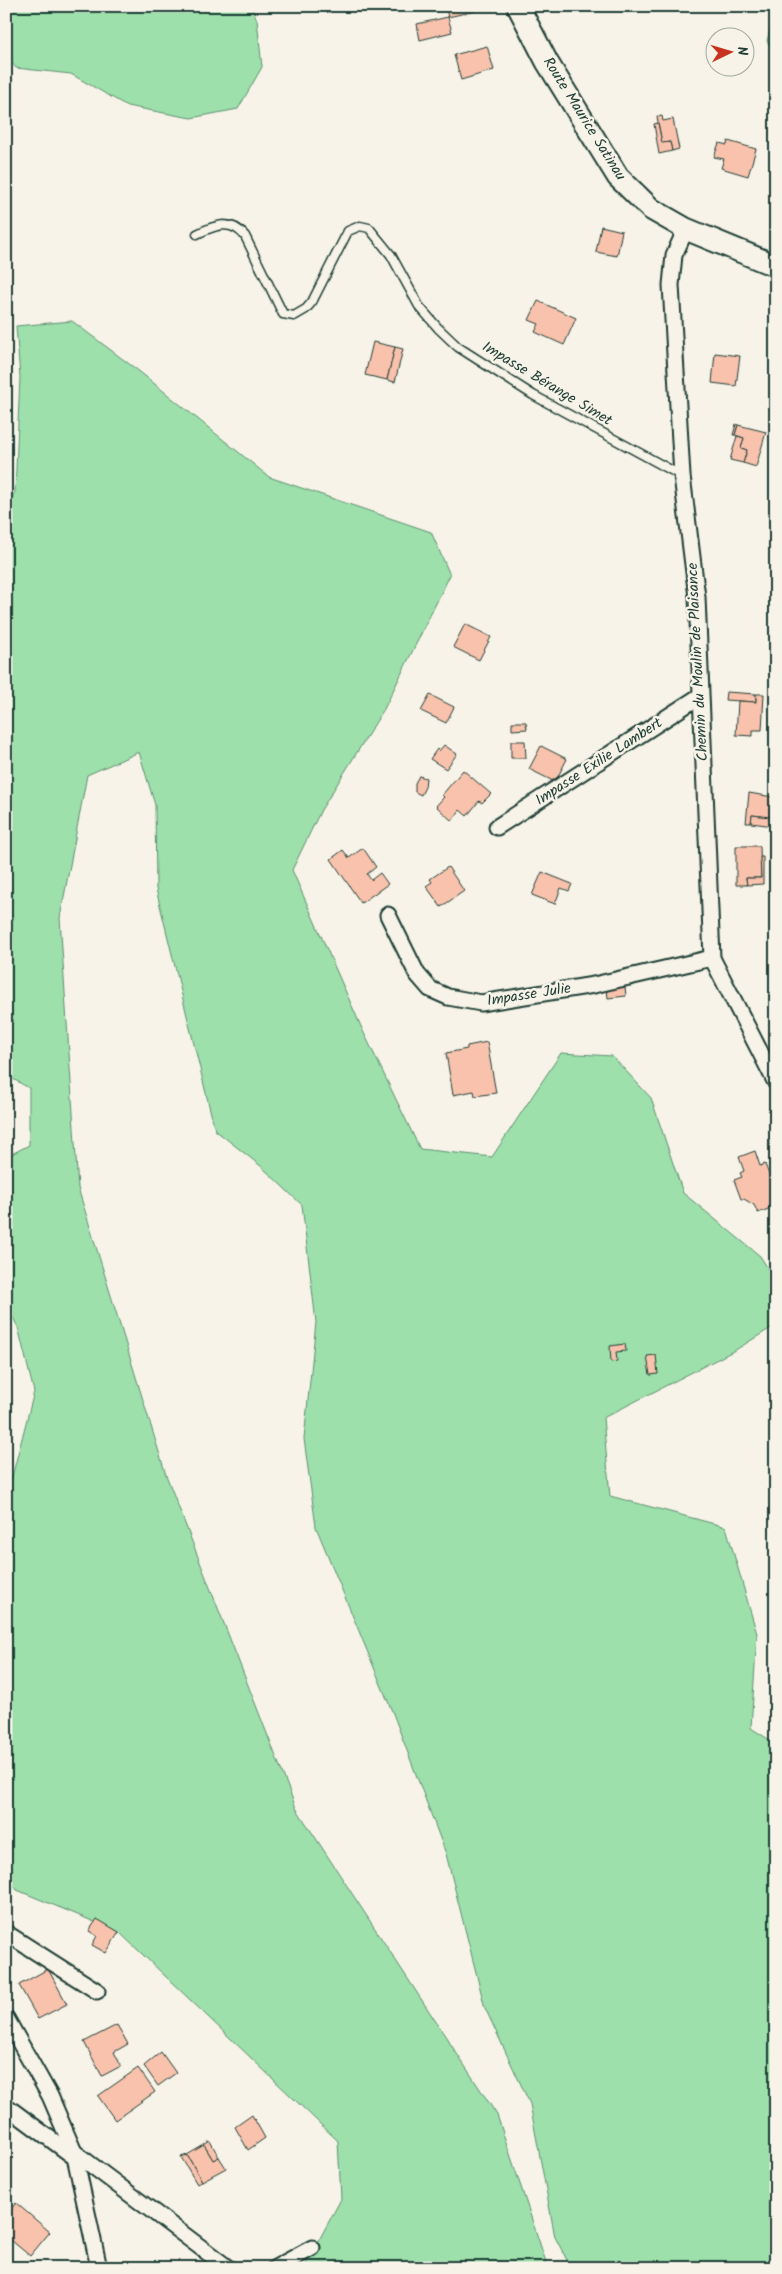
<svg xmlns="http://www.w3.org/2000/svg" width="782" height="2274" font-family="Kalam,sans-serif">
  <style>
    .green { fill: #9de0ab; stroke: #5e8e70 }
    .building { fill: #f9c2ad; stroke: #1f3d34 }
    .lines { fill: none; stroke-linecap: round; stroke-linejoin: round }
    .lane-casing { stroke: #1f3d34; stroke-width: 11 }
    .street-casing { stroke: #1f3d34; stroke-width: 19 }
    .secondary-casing { stroke: #1f3d34; stroke-width: 25 }
    .path { stroke: #1f3d34; stroke-width: 3; stroke-dasharray: 5 4; stroke-linecap: butt }
    .lane { stroke: #f7f3e8; stroke-width: 8 }
    .street { stroke: #f7f3e8; stroke-width: 15 }
    .secondary { stroke: #f7f3e8; stroke-width: 21 }
    .labels { text-anchor: middle; dominant-baseline: central; stroke-width: 5; stroke-linejoin: round; paint-order: stroke }
    .street-label { font-size: 15px; fill: #1f3d34; stroke: #f7f3e8 }
  </style>
  <rect width="100%" height="100%" fill="#f7f3e8"/>
  <filter id="ink" filterUnits="userSpaceOnUse"><feTurbulence type="fractalNoise" baseFrequency=".02" numOctaves="2"/><feDisplacementMap in="SourceGraphic" scale="10" xChannelSelector="R" yChannelSelector="G"/><feConvolveMatrix kernelMatrix="1 2 1 2 8 2 1 2 1" color-interpolation-filters="sRGB"/></filter>
  <g filter="url(#ink)">
    <!-- green -->
    <g class="green">
      <polygon points="13,6 251,6 257,20 262,67 238,109 191,118 127,106 71,74 16,68 6,56 6,16"/>
      <polygon points="776,7 776,55 767,41"/>
      <polygon points="72,321 140,372 269,477 431,532 450,575 384,709 321,810 292,870 363,1031 420,1149 492,1157 561,1053 612,1056 651,1098 683,1193 760,1256 776,1281 776,1325 737,1349 603,1418 610,1496 726,1527 757,1634 751,1728 776,1744 776,2268 571,2268 555,2237 530,2104 485,2008 446,1854 394,1716 316,1527 304,1439 316,1322 302,1205 262,1167 215,1130 156,889 155,805 139,752 87,775 60,918 78,1188 166,1475 296,1808 497,2115 548,2268 304,2268 341,2199 338,2141 119,1932 17,1890 6,1876 6,1500 34,1392 18,1327 6,1305 6,1157 29,1145 29,1088 6,1075 6,506 15,492 20,377 16,326"/>
    </g>
    <!-- building -->
    <g class="building">
      <polygon points="445,6 473,6 475,11 448,17"/>
      <polygon points="448,17 452,32 420,40 417,24"/>
      <polygon points="487,46 494,70 461,80 454,55"/>
      <polygon points="662,116 663,121 673,119 679,149 672,151 670,142 662,143 657,117"/>
      <polygon points="658,123 662,143 670,142 672,151 659,154 654,124"/>
      <polygon points="728,141 756,149 748,176 721,168 724,159 714,157 719,143 727,145"/>
      <polygon points="601,226 622,231 617,256 596,252"/>
      <polygon points="538,301 576,318 564,345 535,332 539,324 529,320"/>
      <polygon points="373,342 395,347 387,380 365,375"/>
      <polygon points="395,347 403,349 395,382 387,380"/>
      <polygon points="715,353 740,356 736,386 712,383"/>
      <polygon points="736,424 738,425 735,435 733,435"/>
      <polygon points="738,425 766,432 756,467 743,463 747,450 741,448 744,438 735,435"/>
      <polygon points="737,436 744,438 741,448 747,450 743,463 730,460"/>
      <polygon points="465,624 491,637 479,660 453,647"/>
      <polygon points="726,692 756,694 756,702 725,700"/>
      <polygon points="756,694 764,694 762,730 753,730 753,736 736,735 738,701 756,702"/>
      <polygon points="430,695 454,707 446,723 421,711"/>
      <polygon points="512,722 526,722 527,729 512,730"/>
      <polygon points="511,741 525,741 526,758 511,758"/>
      <polygon points="444,745 457,754 446,769 430,759 437,749 439,751"/>
      <polygon points="541,746 567,759 555,782 529,769"/>
      <polygon points="463,770 491,794 482,803 479,801 467,816 460,810 452,821 436,806 444,797 442,795"/>
      <polygon points="419,776 426,778 425,787 421,795 415,792 415,783"/>
      <polygon points="749,793 773,797 770,817 752,815 751,823 746,823"/>
      <polygon points="773,797 776,797 774,826 751,823 752,815 770,817"/>
      <polygon points="736,846 760,846 761,878 746,878 747,885 736,885"/>
      <polygon points="363,848 376,867 367,874 371,880 380,873 388,884 361,903 331,859 343,850 349,858"/>
      <polygon points="760,857 763,857 763,884 747,885 746,878 761,878"/>
      <polygon points="448,867 464,891 441,907 426,886 432,882 430,879"/>
      <polygon points="542,872 572,884 569,891 561,888 555,904 532,895"/>
      <polygon points="625,987 626,996 608,998 607,989"/>
      <polygon points="487,1042 496,1093 475,1096 474,1091 453,1095 446,1053 467,1049 467,1046"/>
      <polygon points="755,1151 760,1166 765,1164 774,1188 776,1187 776,1206 758,1213 754,1205 744,1199 741,1199 734,1180 742,1177 740,1173 744,1171 739,1157"/>
      <polygon points="625,1344 626,1351 616,1352 617,1361 611,1362 610,1346"/>
      <polygon points="656,1355 658,1374 650,1375 647,1356"/>
      <polygon points="97,1919 119,1932 106,1953 92,1945 97,1936 89,1931"/>
      <polygon points="48,1969 67,2004 38,2019 19,1985"/>
      <polygon points="117,2025 128,2044 114,2052 121,2066 102,2076 84,2042"/>
      <polygon points="161,2052 176,2073 158,2086 144,2066"/>
      <polygon points="138,2068 155,2092 115,2120 98,2096"/>
      <polygon points="6,2113 12,2118 12,2143 6,2143"/>
      <polygon points="252,2115 265,2138 248,2150 235,2127"/>
      <polygon points="210,2141 219,2157 213,2160 204,2145"/>
      <polygon points="204,2145 213,2160 219,2157 226,2168 202,2181 187,2155"/>
      <polygon points="187,2155 202,2181 197,2184 181,2157"/>
      <polygon points="16,2203 50,2232 30,2256 6,2236 6,2215"/>
    </g>
    <g class="lines">
      <!-- lane casing -->
      <g class="lane-casing">
        <g id="lane">
          <path d="M197,234C213,226 231,218 245,236L283,314L294,316L306,309L312,302L348,231L360,226L369,228L391,255L419,306L438,328L458,347L533,395L682,476"/>
          <polyline points="6,2265 9,2268"/>
        </g>
      </g>
      <!-- street casing -->
      <g class="street-casing">
        <g id="street">
          <polyline points="686,229 674,255 671,285 682,476 697,597 712,958 776,1083"/>
          <polyline points="497,827 700,696"/>
          <polyline points="388,915 417,974 430,989 448,997 481,1003 594,985 712,958"/>
          <polyline points="6,1933 97,1991"/>
          <polyline points="6,2018 50,2096 74,2152 99,2268"/>
          <polyline points="6,2106 76,2158"/>
          <polyline points="74,2152 228,2268"/>
          <polyline points="275,2268 312,2248"/>
        </g>
      </g>
      <!-- secondary casing -->
      <g class="secondary-casing">
        <polyline id="secondary" points="518,6 547,62 618,177 651,209 686,229 776,266"/>
      </g>
      <!-- path -->
      <polyline class="path" points="776,1685 776,1698"/>
      <!-- lane -->
      <use href="#lane" class="lane"/>
      <!-- street -->
      <use href="#street" class="street"/>
      <!-- secondary -->
      <use href="#secondary" class="secondary"/>
    </g>
  </g>
  <g class="labels">
    <!-- street labels -->
    <g class="street-label">
      <text transform="translate(584 119) rotate(58)">Route Maurice Satinau</text>
      <text transform="translate(547 384) rotate(31)">Impasse Bérange Simet</text>
      <text transform="translate(698 662) rotate(-93)">Chemin du Moulin de Plaisance</text>
      <text transform="translate(599 762) rotate(-33)">Impasse Exilie Lambert</text>
      <text transform="translate(529 995) rotate(-9)">Impasse Julie</text>
    </g>
  </g>
  <!-- margin -->
  <rect width="782" height="2274" fill="none" stroke="#f7f3e8" stroke-width="25"/>
  <rect x="12" y="12" width="757" height="2249" fill="none" stroke="#1f3d34" stroke-width="2" filter="url(#ink)"/>
  <!-- north arrow -->
  <g transform="translate(730 52) rotate(85)"><circle r="24" fill="#f7f3e8" stroke="#a1aaa0"/>
  <path d="M0-4L9 19L0 12L-9 19Z" fill="#c8321e"/>
  <text y="-8" font-size="14" font-weight="bold" text-anchor="middle" fill="#1f3d34">N</text>
  </g>
</svg>
